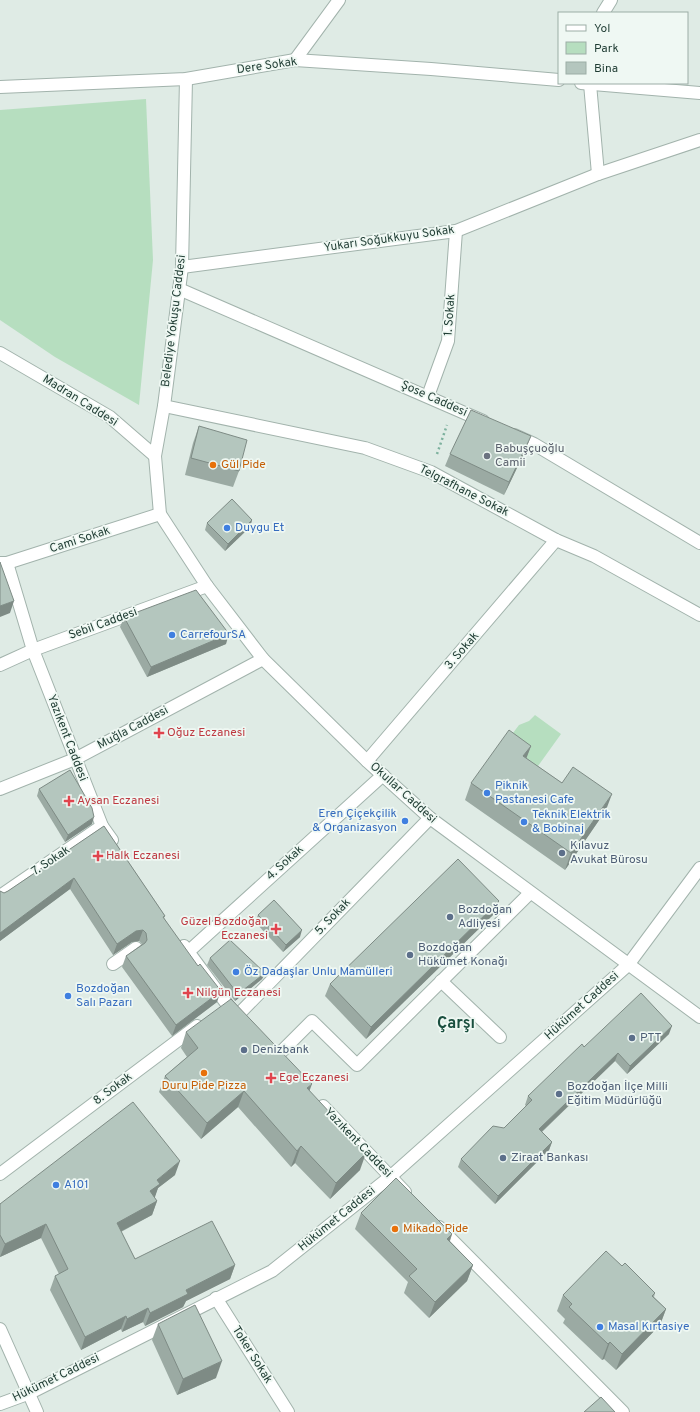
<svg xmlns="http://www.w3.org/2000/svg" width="700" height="1412" font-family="Overpass,sans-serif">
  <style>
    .green { fill: #b6debf }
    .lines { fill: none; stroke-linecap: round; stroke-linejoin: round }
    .pedestrian-casing { stroke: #a2b3ac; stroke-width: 14 }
    .minor-casing { stroke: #a2b3ac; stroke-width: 14 }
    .tertiary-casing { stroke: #a2b3ac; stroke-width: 14 }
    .path { stroke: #7db19e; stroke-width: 2.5; stroke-dasharray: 2 3; stroke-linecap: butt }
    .pedestrian { stroke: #fff; stroke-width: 12 }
    .minor { stroke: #fff; stroke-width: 12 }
    .tertiary { stroke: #fff; stroke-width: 12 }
    .wall { fill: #9baaa3 }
    .shaded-wall { fill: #7e8b85 }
    .building { fill: #b4c6be; stroke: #7e8b85 }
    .worship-dot { fill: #6b7280; stroke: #eff8f3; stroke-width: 1.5 }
    .food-dot { fill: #e8710a; stroke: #eff8f3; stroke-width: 1.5 }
    .shop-dot { fill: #3f7fe0; stroke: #eff8f3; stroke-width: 1.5 }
    .health-dot { fill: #e0444e; stroke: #eff8f3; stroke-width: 1.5 }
    .service-dot { fill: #5c6f8a; stroke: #eff8f3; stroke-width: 1.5 }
    .labels { text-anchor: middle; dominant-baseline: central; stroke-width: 3.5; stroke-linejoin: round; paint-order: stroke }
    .street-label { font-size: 12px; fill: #1f3c33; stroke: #eff8f3 }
    .worship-label { font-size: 12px; fill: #5b616d; stroke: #eff8f3; text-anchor: start }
    .food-label { font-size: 12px; fill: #c56008; stroke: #eff8f3; text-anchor: start }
    .shop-label { font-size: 12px; fill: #366cbe; stroke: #eff8f3; text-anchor: start }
    .health-label { font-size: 12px; fill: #be3a42; stroke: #eff8f3; text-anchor: start }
    .service-label { font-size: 12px; fill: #4e5e75; stroke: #eff8f3; text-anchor: start }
    .district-label { font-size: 16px; font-weight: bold; fill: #1a4f3f; stroke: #eff8f3 }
  </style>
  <rect width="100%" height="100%" fill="#dfebe5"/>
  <!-- green -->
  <g class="green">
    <polygon points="146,99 153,260 139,405 55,357 0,320 0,110"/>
    <polygon points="535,715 561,734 528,780 503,746 519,725 529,721"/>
  </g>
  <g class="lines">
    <!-- pedestrian casing -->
    <g class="pedestrian-casing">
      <g id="pedestrian">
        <polyline points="113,964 136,948"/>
        <polyline points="441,981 500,1037"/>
        <polyline points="276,1057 312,1021 357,1065 530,893"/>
      </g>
    </g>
    <!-- minor casing -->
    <g class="minor-casing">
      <g id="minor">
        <polyline points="603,13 611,0"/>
        <polyline points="295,60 339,0"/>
        <polyline points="590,84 598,174"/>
        <polyline points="182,267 456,231 598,174 700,140"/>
        <polyline points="179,289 483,421"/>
        <polyline points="428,396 448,341 456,231"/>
        <polyline points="164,406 365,448 431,472 556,540 594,556 700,615"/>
        <polyline points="514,435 534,444 700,543"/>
        <polyline points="0,563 7,563 160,514"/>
        <polyline points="367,761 556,540"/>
        <polyline points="0,896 102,826"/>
        <polyline points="188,952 383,775"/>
        <polyline points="237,1016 430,818"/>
        <polyline points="0,1174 197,1026"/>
        <polyline points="216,1298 288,1412"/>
        <polyline points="0,1329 37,1412"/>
        <polyline points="0,1404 30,1393 272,1271 390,1177 628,965 700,868"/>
      </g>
    </g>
    <!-- tertiary casing -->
    <g class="tertiary-casing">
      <g id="tertiary">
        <polyline points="186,79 182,267 164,406 155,456 160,514 207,586 263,659 367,761 430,818 700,1017"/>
        <polyline points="581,83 700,93"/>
        <polyline points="0,87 186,79 295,60 431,69 559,80"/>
        <polyline points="0,353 110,417 155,456"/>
        <polyline points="7,563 33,650 102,826 112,840"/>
        <polyline points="0,665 33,650 207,586"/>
        <polyline points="0,789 75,759 263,659"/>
        <polyline points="184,946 235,1015"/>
        <polyline points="323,1106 405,1192"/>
        <polyline points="439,1227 623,1412"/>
      </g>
    </g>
    <!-- path -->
    <polyline class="path" points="437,454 447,425"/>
    <!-- pedestrian -->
    <use href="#pedestrian" class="pedestrian"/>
    <!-- minor -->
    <use href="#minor" class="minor"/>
    <!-- tertiary -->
    <use href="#tertiary" class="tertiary"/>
  </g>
  <!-- wall -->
  <g class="wall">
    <polygon points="199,426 239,471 233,487 185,475 193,443"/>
    <polygon points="526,449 504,495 445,466 450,454"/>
    <polygon points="252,520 250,527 225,551 205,530 207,523"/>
    <polygon points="124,617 226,644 147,677 120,627"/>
    <polygon points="531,746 526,758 562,783 606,810 565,870 465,800 471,783"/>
    <polygon points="39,789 92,824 65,842 37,796"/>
    <polygon points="104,826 165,916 164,918 217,1002 172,1036 122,967 126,956 142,944 139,941 132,942 113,955 70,889 0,941 0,891 4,893 8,891"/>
    <polygon points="495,913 366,1039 325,996 330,984"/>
    <polygon points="258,915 300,937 283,952 255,922"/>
    <polygon points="210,958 265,973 262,979 235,1001 207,965"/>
    <polygon points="186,1032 309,1091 332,1119 360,1170 330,1199 295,1163 291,1167 238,1107 201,1139 159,1092 165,1076 187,1057 181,1048"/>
    <polygon points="669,1034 627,1074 615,1061 542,1132 552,1142 549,1150 495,1204 458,1167 461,1159 504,1128 526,1106 525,1105 528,1096 584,1047"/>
    <polygon points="175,1175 158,1188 154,1198 157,1201 152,1215 121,1232 135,1259 235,1265 230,1279 186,1301 183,1307 145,1326 143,1322 122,1332 121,1329 81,1350 50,1290 55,1276 59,1274 41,1238 0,1257 0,1204"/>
    <polygon points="361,1213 452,1234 450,1241 473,1265 467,1281 429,1318 404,1293 408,1282 355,1229"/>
    <polygon points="622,1266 655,1293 654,1297 666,1309 660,1325 616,1370 604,1359 602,1360 563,1323 565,1319 557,1311 563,1295"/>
    <polygon points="158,1324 216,1378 177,1395 152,1340"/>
  </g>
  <!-- shaded-wall -->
  <g class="shaded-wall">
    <polygon points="531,436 526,449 504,495 509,482"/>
    <polygon points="252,520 250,527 225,551 228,544"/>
    <polygon points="14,601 10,613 0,617 0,606"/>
    <polygon points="229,634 226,644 147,677 151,667"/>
    <polygon points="531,746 525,762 523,756"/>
    <polygon points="612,794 606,810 565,870 571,853"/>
    <polygon points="94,817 92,824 65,842 68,835"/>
    <polygon points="74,878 70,889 0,941 0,933"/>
    <polygon points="499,901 495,913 366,1039 371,1027"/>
    <polygon points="143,930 139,941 132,942 113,955 117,944 136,931"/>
    <polygon points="302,930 300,937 283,952 286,945"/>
    <polygon points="265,973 262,979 235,1001 238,994"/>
    <polygon points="221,991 217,1002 172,1036 176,1025"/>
    <polygon points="672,1026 669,1034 627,1074 630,1066"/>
    <polygon points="618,1053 615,1061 536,1137 539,1129"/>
    <polygon points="312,1084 306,1100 307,1088"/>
    <polygon points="244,1091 238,1107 201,1139 207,1123"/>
    <polygon points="552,1142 549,1150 495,1204 498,1196"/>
    <polygon points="301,1146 295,1163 291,1167 297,1151"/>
    <polygon points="366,1153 360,1170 330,1199 336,1183"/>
    <polygon points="180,1161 175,1175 158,1188 155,1197 145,1204 150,1191 157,1180"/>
    <polygon points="157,1201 152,1215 112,1236 117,1223"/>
    <polygon points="46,1224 41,1238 0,1257 5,1244"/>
    <polygon points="452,1234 446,1251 447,1239"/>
    <polygon points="235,1265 230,1279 186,1301 183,1307 145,1326 150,1313 186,1290"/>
    <polygon points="473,1265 467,1281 429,1318 435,1302"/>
    <polygon points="148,1308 143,1322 122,1332 127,1319"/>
    <polygon points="666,1309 660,1325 616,1370 622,1354"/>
    <polygon points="126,1316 121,1329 81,1350 85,1337"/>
    <polygon points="610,1342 604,1359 602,1360 608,1344"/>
    <polygon points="222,1361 216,1378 177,1395 183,1379"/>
  </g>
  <!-- building -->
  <g class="building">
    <polygon points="471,410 531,436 509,482 450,454"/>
    <polygon points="199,426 247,440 239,471 191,458"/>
    <polygon points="232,499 252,520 228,544 207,523"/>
    <polygon points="0,562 14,601 0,606"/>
    <polygon points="196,590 229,634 151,667 124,617"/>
    <polygon points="509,730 531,746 523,756 562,783 573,767 612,794 571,853 471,783"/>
    <polygon points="70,770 92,808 94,817 68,835 39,789"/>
    <polygon points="104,826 165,916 163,917 198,966 200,964 221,991 176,1025 126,956 145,943 147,940 146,933 143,930 136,931 117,944 74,878 0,933 0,891 4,893 8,891"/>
    <polygon points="458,859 499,901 371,1027 330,984"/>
    <polygon points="274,900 302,930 286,945 258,915"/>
    <polygon points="230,940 265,973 238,994 210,958"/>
    <polygon points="641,993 672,1026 630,1066 618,1053 539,1129 552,1142 498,1196 461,1159 493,1126 504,1128 532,1100 528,1096 582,1044 584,1047"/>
    <polygon points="231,999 312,1084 307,1088 333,1116 331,1118 366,1153 336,1183 301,1146 297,1151 244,1091 207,1123 165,1076 198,1048 186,1032"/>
    <polygon points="133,1102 180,1161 157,1180 160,1184 150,1191 157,1201 117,1223 135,1259 212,1221 235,1265 186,1290 188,1294 150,1313 148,1308 127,1319 126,1316 85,1337 55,1276 68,1269 46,1224 5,1244 0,1235 0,1204"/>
    <polygon points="396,1178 452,1234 447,1239 473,1265 435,1302 409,1276 417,1269 361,1213"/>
    <polygon points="606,1251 622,1266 625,1263 655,1293 652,1296 666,1309 622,1354 610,1342 608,1344 569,1307 572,1304 563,1295"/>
    <polygon points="195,1305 222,1361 183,1379 158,1324"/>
    <polygon points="601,1397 615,1412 584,1412"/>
  </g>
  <!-- markers -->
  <circle class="worship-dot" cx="487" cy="456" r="4"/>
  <g class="food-dot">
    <circle cx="213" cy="465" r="4"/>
    <circle cx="204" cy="1073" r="4"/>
    <circle cx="395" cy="1229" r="4"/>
  </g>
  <g class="shop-dot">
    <circle cx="227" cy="528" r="4"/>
    <circle cx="172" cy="635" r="4"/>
    <circle cx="487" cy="793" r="4"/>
    <circle cx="405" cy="821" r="4"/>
    <circle cx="524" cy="822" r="4"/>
    <circle cx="236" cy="972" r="4"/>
    <circle cx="68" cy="996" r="4"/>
    <circle cx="56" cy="1185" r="4"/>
    <circle cx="600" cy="1327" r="4"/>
  </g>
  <g class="health-dot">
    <path d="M157 727h4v4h4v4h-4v4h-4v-4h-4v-4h4z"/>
    <path d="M67 795h4v4h4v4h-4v4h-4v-4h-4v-4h4z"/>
    <path d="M96 850h4v4h4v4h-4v4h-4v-4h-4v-4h4z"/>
    <path d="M274 923h4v4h4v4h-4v4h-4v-4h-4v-4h4z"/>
    <path d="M186 987h4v4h4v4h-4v4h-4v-4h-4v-4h4z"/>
    <path d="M269 1072h4v4h4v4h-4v4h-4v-4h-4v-4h4z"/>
  </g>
  <g class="service-dot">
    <circle cx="562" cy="853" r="4"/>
    <circle cx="450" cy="917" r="4"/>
    <circle cx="410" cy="955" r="4"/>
    <circle cx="632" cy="1038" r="4"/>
    <circle cx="244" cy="1050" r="4"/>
    <circle cx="559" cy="1094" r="4"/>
    <circle cx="503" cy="1158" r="4"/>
  </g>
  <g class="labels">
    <!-- street labels -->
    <g class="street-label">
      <text transform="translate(267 66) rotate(-8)">Dere Sokak</text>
      <text transform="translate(389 239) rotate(-8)">Yukarı Soğukkuyu Sokak</text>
      <text transform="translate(450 315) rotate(-86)">1. Sokak</text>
      <text transform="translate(174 321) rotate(-83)">Belediye Yokuşu Caddesi</text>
      <text transform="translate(434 399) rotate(24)">Şose Caddesi</text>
      <text transform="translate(80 401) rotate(32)">Madran Caddesi</text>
      <text transform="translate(464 491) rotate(27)">Telgrafhane Sokak</text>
      <text transform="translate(80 540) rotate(-18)">Cami Sokak</text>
      <text transform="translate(103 624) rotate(-20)">Sebil Caddesi</text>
      <text transform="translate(462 651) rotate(-49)">3. Sokak</text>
      <text transform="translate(133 728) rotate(-28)">Muğla Caddesi</text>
      <text transform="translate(67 738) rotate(69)">Yazıkent Caddesi</text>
      <text transform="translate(403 793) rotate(42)">Okullar Caddesi</text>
      <text transform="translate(51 861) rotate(-34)">7. Sokak</text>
      <text transform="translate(285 863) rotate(-42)">4. Sokak</text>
      <text transform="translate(333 917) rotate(-46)">5. Sokak</text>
      <text transform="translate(582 1006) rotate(-42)">Hükümet Caddesi</text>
      <text transform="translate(113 1089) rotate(-37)">8. Sokak</text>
      <text transform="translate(358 1143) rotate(46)">Yazıkent Caddesi</text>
      <text transform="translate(337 1219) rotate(-39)">Hükümet Caddesi</text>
      <text transform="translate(252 1355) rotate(58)">Toker Sokak</text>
      <text transform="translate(56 1378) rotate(-26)">Hükümet Caddesi</text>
    </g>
    <!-- worship labels -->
    <g class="worship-label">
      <text x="495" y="449">Babuşçuoğlu<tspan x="495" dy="14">Camii</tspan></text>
    </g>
    <!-- food labels -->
    <g class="food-label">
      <text x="221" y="465">Gül Pide</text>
      <text x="204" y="1086" text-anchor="middle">Duru Pide Pizza</text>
      <text x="403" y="1229">Mikado Pide</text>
    </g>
    <!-- shop labels -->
    <g class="shop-label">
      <text x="235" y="528">Duygu Et</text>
      <text x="180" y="635">CarrefourSA</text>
      <text x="495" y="786">Piknik<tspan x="495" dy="14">Pastanesi Cafe</tspan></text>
      <text x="397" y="814" text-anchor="end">Eren Çiçekçilik<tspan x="397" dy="14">&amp; Organizasyon</tspan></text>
      <text x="532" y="815">Teknik Elektrik<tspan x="532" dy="14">&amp; Bobinaj</tspan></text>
      <text x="244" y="972">Öz Dadaşlar Unlu Mamülleri</text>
      <text x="76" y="989">Bozdoğan<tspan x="76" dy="14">Salı Pazarı</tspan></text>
      <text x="64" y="1185">A101</text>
      <text x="608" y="1327">Masal Kırtasiye</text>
    </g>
    <!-- health labels -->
    <g class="health-label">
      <text x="167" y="733">Oğuz Eczanesi</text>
      <text x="77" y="801">Aysan Eczanesi</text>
      <text x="106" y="856">Halk Eczanesi</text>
      <text x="268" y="922" text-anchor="end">Güzel Bozdoğan<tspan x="268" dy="14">Eczanesi</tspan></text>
      <text x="196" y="993">Nilgün Eczanesi</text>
      <text x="279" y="1078">Ege Eczanesi</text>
    </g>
    <!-- service labels -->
    <g class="service-label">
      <text x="570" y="846">Kılavuz<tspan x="570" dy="14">Avukat Bürosu</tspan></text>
      <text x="458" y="910">Bozdoğan<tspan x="458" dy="14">Adliyesi</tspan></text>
      <text x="418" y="948">Bozdoğan<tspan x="418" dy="14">Hükümet Konağı</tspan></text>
      <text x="640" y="1038">PTT</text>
      <text x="252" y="1050">Denizbank</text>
      <text x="567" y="1087">Bozdoğan İlçe Milli<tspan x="567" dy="14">Eğitim Müdürlüğü</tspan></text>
      <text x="511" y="1158">Ziraat Bankası</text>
    </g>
    <!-- district labels -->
    <g class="district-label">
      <text x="456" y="1024">Çarşı</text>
    </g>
  </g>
  <!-- legend -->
  <rect x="558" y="12" width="130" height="72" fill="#eff8f3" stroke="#9cada6"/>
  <rect x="566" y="25" width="20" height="6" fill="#ffffff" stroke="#9cada6"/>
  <text x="594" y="32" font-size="12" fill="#1f3c33">Yol</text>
  <rect x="566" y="42" width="20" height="12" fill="#b6debf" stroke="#9cada6"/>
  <text x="594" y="52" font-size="12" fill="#1f3c33">Park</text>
  <rect x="566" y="62" width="20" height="12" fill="#b4c6be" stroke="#9cada6"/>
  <text x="594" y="72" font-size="12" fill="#1f3c33">Bina</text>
</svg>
